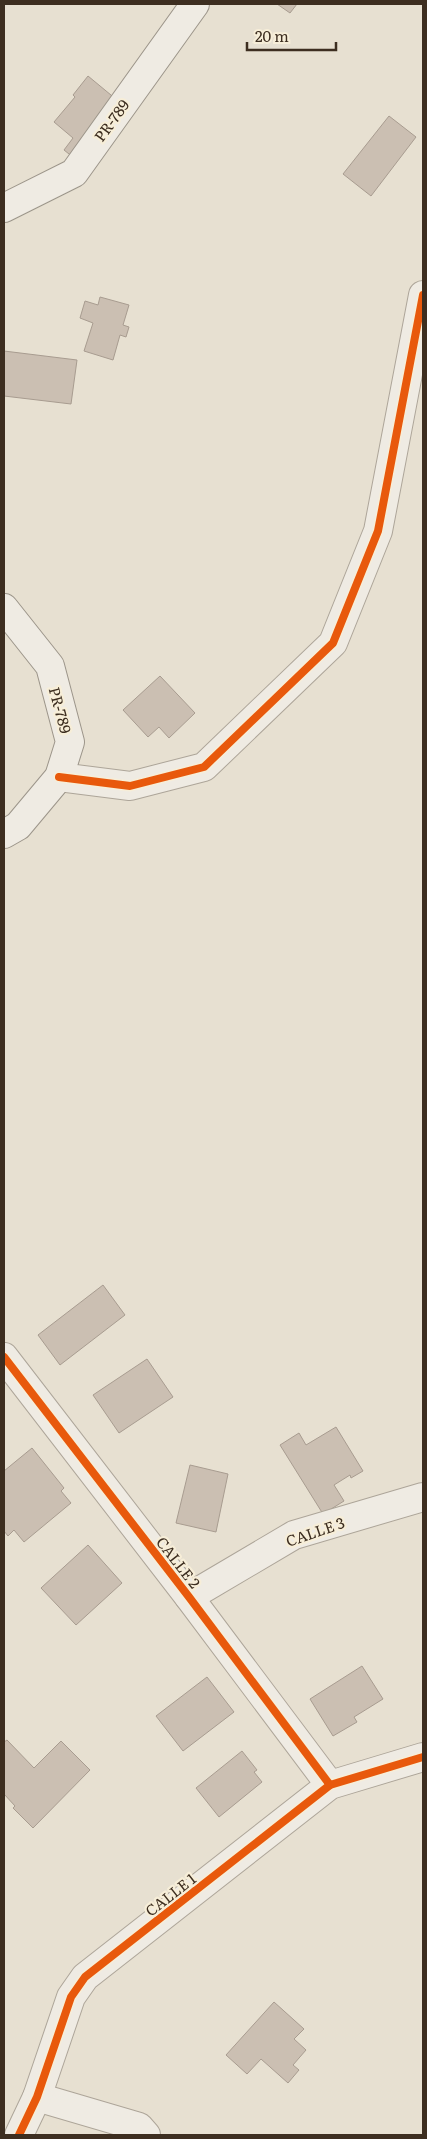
<svg xmlns="http://www.w3.org/2000/svg" width="427" height="2139" font-family="Literata,serif">
  <style>
    .building { fill: #cbbfb2; stroke: #a89c90 }
    .lines { fill: none; stroke-linecap: round; stroke-linejoin: round }
    .street-casing { stroke: #ada599; stroke-width: 30 }
    .secondary-casing { stroke: #9c958a; stroke-width: 30 }
    .street { stroke: #efebe3; stroke-width: 28 }
    .secondary { stroke: #efebe3; stroke-width: 28 }
    .cycleway-casing { stroke: #f7eed8; stroke-width: 11 }
    .cycleway { stroke: #e8590c; stroke-width: 8 }
    .labels { text-anchor: middle; dominant-baseline: central; stroke-width: 4.5; stroke-linejoin: round; paint-order: stroke }
    .street-label { font-size: 15px; fill: #3d2e20; stroke: #f7eed8 }
  </style>
  <rect width="100%" height="100%" fill="#e7e0d1"/>
  <!-- building -->
  <g class="building">
    <polygon points="277,4 297,4 290,13"/>
    <polygon points="88,76 117,100 74,158 64,150 73,138 54,122 75,97 73,95"/>
    <polygon points="389,116 416,137 371,196 343,174"/>
    <polygon points="100,297 129,305 123,325 129,327 126,337 120,335 113,360 84,351 93,323 80,318 85,301 98,305"/>
    <polygon points="4,351 77,360 71,404 4,396"/>
    <polygon points="160,676 195,713 169,738 159,727 148,737 123,710"/>
    <polygon points="103,1285 125,1315 60,1365 38,1335"/>
    <polygon points="147,1359 173,1397 119,1433 93,1395"/>
    <polygon points="336,1427 363,1471 351,1478 350,1475 334,1485 344,1501 323,1514 280,1445 299,1433 306,1445"/>
    <polygon points="32,1448 64,1488 61,1491 71,1503 24,1542 14,1530 8,1536 4,1531 4,1471"/>
    <polygon points="190,1465 228,1474 216,1532 176,1523"/>
    <polygon points="88,1545 122,1583 76,1625 41,1588"/>
    <polygon points="362,1666 383,1699 354,1717 357,1722 333,1736 310,1699"/>
    <polygon points="207,1677 234,1712 183,1751 156,1716"/>
    <polygon points="7,1740 34,1768 61,1741 90,1770 33,1828 13,1808 15,1806 4,1794 4,1742"/>
    <polygon points="242,1751 257,1770 254,1772 262,1782 219,1817 196,1788"/>
    <polygon points="274,2002 304,2029 294,2039 306,2050 293,2065 299,2070 288,2083 261,2059 247,2074 226,2055"/>
  </g>
  <g class="lines">
    <!-- street casing -->
    <g class="street-casing">
      <g id="street">
        <polyline points="59,777 130,786 204,767 333,643 378,531 423,295"/>
        <polyline points="4,1357 189,1597 330,1785"/>
        <polyline points="189,1597 294,1535 423,1497"/>
        <polyline points="37,2097 139,2127 146,2135"/>
        <polyline points="19,2135 37,2097 71,1997 85,1977 330,1785 423,1757"/>
      </g>
    </g>
    <!-- secondary casing -->
    <g class="secondary-casing">
      <g id="secondary">
        <polyline points="4,208 74,173 195,4"/>
        <polyline points="4,608 50,666 70,742 59,777 18,826 4,834"/>
      </g>
    </g>
    <!-- street -->
    <use href="#street" class="street"/>
    <!-- secondary -->
    <use href="#secondary" class="secondary"/>
    <!-- cycleway casing -->
    <g class="cycleway-casing">
      <g id="cycleway">
        <polyline points="59,777 130,786 204,767 333,643 378,531 423,295"/>
        <polyline points="4,1357 189,1597 330,1785"/>
        <polyline points="19,2135 37,2097 71,1997 85,1977 330,1785 423,1757"/>
      </g>
    </g>
    <!-- cycleway -->
    <use href="#cycleway" class="cycleway"/>
  </g>
  <g class="labels">
    <!-- street labels -->
    <g class="street-label">
      <text transform="translate(111 120) rotate(-54)">PR-789</text>
      <text transform="translate(61 710) rotate(75)">PR-789</text>
      <text transform="translate(315 1531) rotate(-19)">CALLE 3</text>
      <text transform="translate(179 1562) rotate(52)">CALLE 2</text>
      <text transform="translate(170 1894) rotate(-38)">CALLE 1</text>
    </g>
  </g>
  <!-- border -->
  <rect width="427" height="2139" fill="none" stroke="#3d2e20" stroke-width="10"/>
  <!-- scale -->
  <path d="M247 42v8h89v-8" fill="none" stroke="#3d2e20" stroke-width="2.5"/>
  <text x="255" y="42" font-size="15" fill="#3d2e20" stroke="#f7eed8" stroke-width="4" paint-order="stroke">20 m</text>
</svg>
